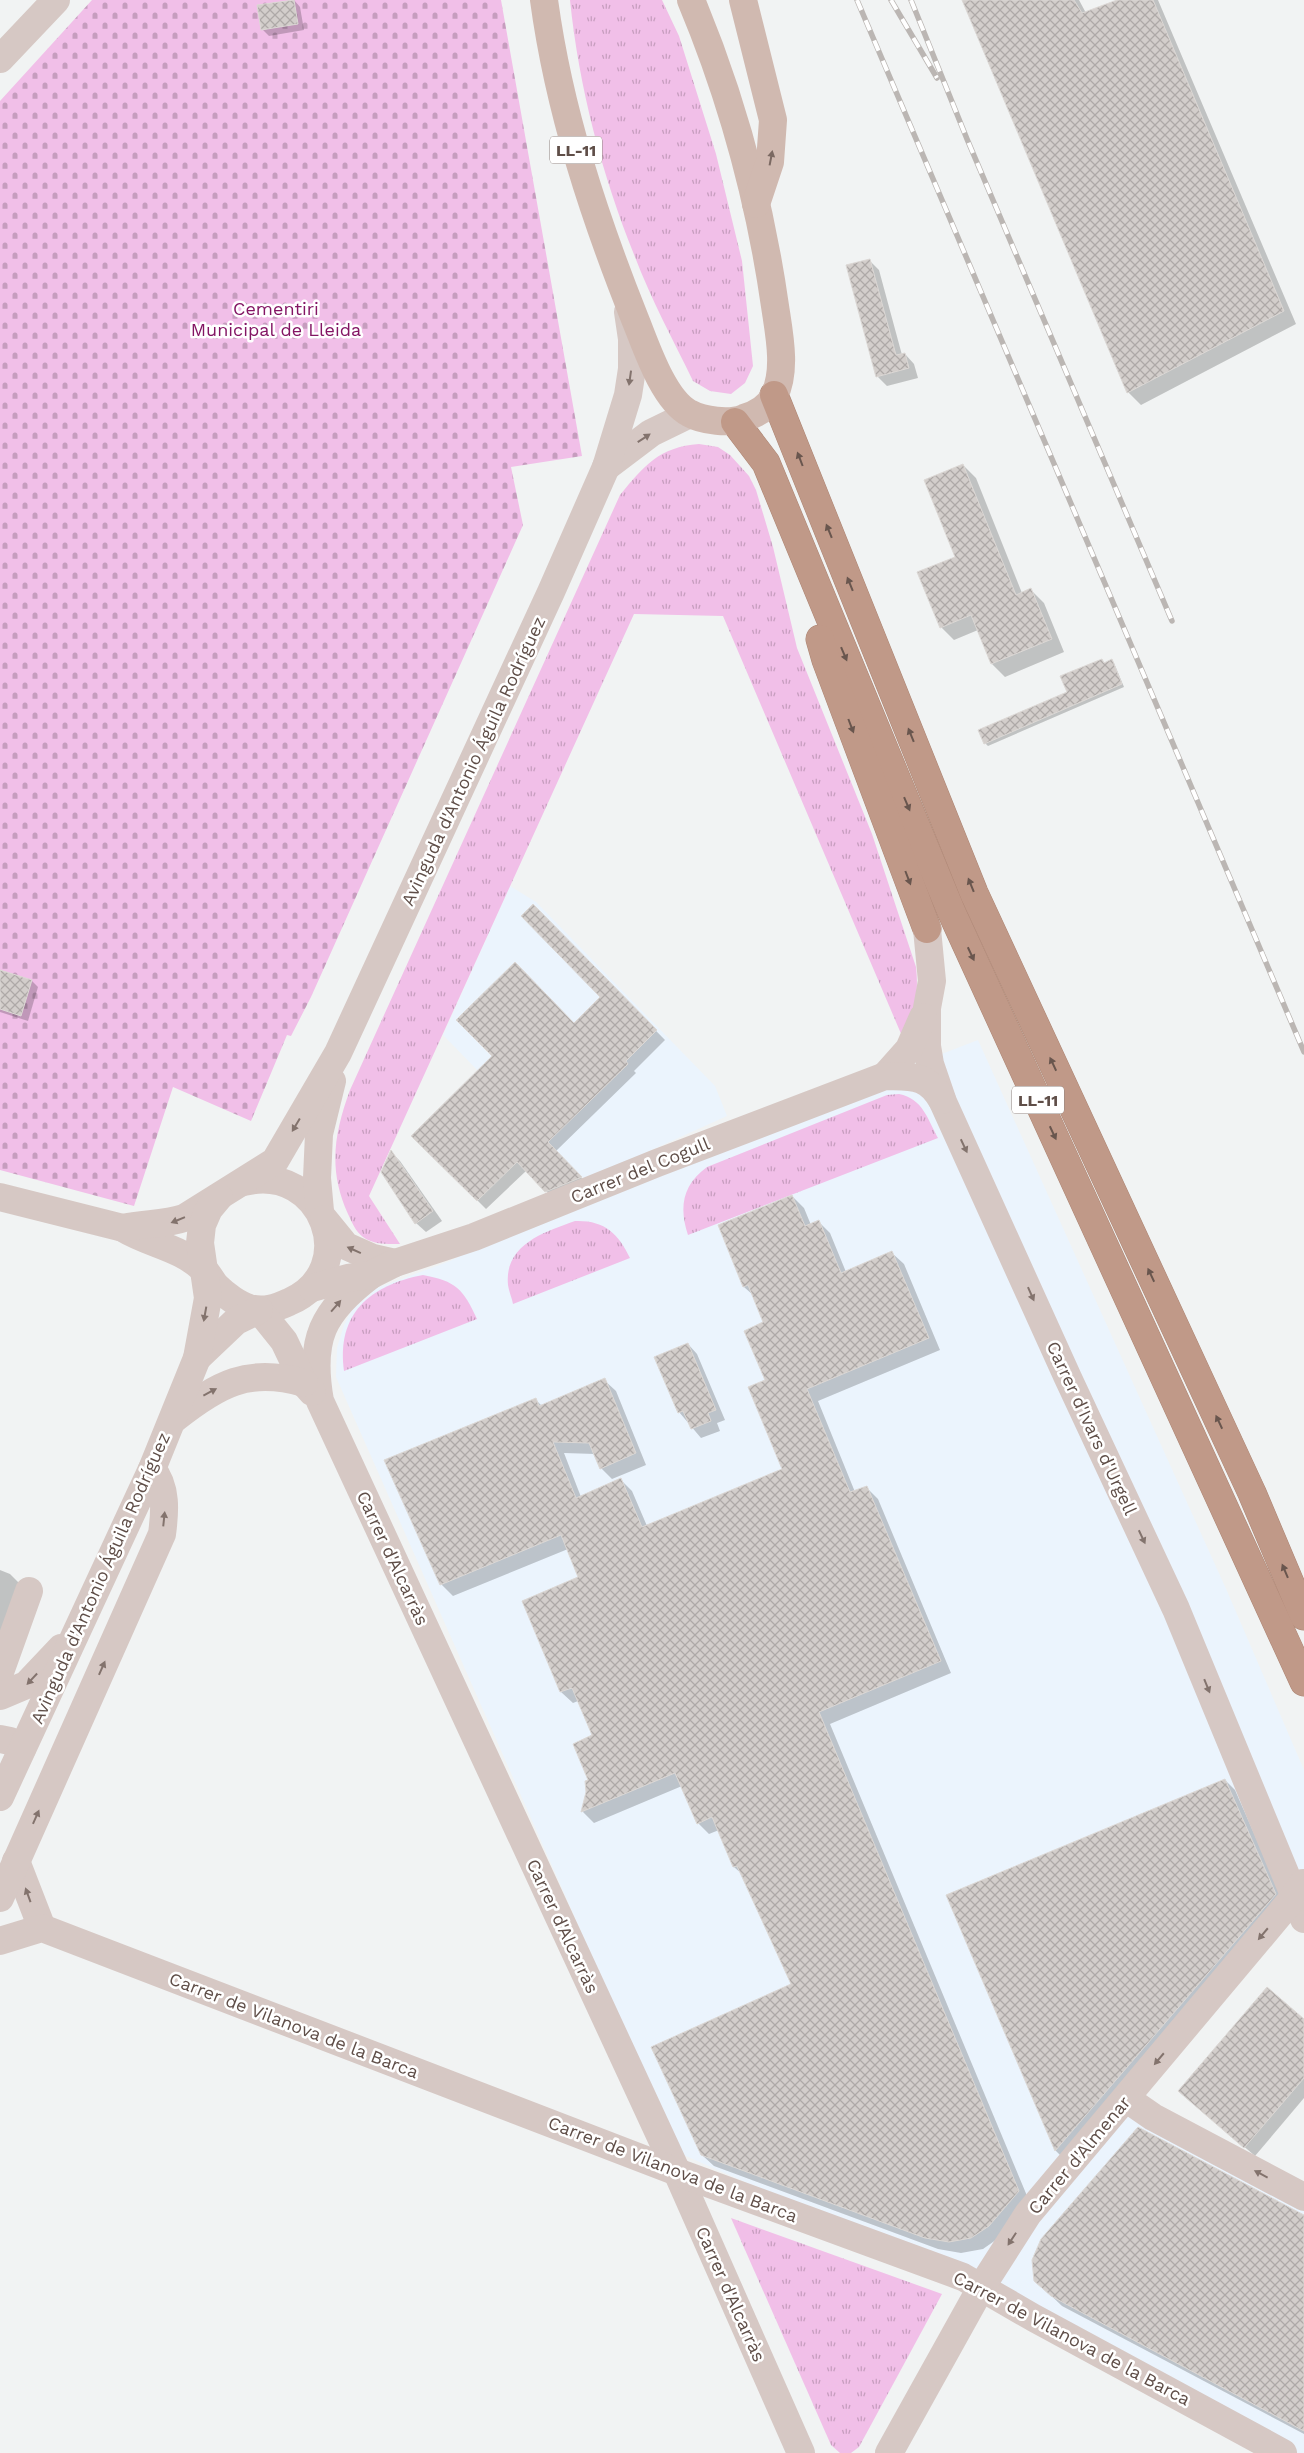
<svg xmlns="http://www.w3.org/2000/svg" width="1304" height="2453" font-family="'Work Sans',sans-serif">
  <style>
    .commercial { fill: #ebf4fd; fill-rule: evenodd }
    .grass { fill: url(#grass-tufts) }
    .cemetery { fill: url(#cemetery-stones) }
    .shadow { fill: #0003 }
    .building { fill: url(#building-cross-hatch); stroke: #dcd8d5 }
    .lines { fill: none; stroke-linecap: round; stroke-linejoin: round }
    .highway-casing { stroke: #ac8573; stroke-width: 29 }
    .minor { stroke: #d6c8c4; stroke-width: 28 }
    .major { stroke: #d0b9b0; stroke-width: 28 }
    .highway { stroke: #c09988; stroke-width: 28 }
    .rail-casing { stroke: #bbb6b3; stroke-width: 5.5 }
    .rail { stroke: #fff; stroke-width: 4; stroke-dasharray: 11; stroke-linecap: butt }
    .oneway { fill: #7b6962 }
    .oneway2 { fill: #83736d }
    .oneway3 { fill: #69564e }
    .labels { text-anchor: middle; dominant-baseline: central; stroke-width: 5; stroke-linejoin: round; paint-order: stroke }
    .shield { fill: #fff; stroke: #8f837f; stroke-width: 1 }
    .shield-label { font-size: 16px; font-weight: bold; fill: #5f4e48 }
    .park-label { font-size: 18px; fill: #831564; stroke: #fff }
    .street-label { font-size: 18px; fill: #5f4e48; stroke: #fff }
  </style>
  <defs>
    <pattern id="grass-tufts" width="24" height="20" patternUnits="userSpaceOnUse" patternTransform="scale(1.25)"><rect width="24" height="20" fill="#f1bfe8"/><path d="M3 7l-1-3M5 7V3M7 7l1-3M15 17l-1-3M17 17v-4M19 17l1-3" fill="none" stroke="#c69dbe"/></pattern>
    <pattern id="cemetery-stones" width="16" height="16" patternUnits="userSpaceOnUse" patternTransform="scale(1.25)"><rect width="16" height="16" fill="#f1bfe8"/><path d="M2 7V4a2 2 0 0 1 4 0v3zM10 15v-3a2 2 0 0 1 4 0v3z" fill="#c69dbe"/></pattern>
    <pattern id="building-cross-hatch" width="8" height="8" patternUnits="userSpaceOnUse" patternTransform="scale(1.25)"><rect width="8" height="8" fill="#d3cecb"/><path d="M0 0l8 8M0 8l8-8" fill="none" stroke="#aea9a7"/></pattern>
  </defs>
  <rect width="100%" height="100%" fill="#f1f3f3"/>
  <!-- commercial -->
  <g class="commercial">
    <path d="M510,886L536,902L715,1086L727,1116L585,1180L443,1035ZM515,962L574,1023L581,1016L628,1064L561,1128L456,1020Z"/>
    <polygon points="978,1040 1227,1591 1304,1770 1304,1881 1131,2100 1304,2192 1304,2453 1283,2453 982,2286 679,2153 336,1377 337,1348 344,1325 352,1310 377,1288 450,1261 621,1177"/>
  </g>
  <!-- grass -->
  <g class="grass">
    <path d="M570,0H662L679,36L716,154L742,261L753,366L745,383L731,394L710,391L693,381C673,340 651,299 635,257C602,175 579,88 570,0Z"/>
    <path d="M699,444L718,447L730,455L749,476L756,490L773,547L797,648L872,834L916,967C919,996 915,1010 902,1036L723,616L634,614L369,1196L400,1244C388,1244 374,1245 363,1237C355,1231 352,1222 348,1214C328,1170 334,1134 350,1090L620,495C644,466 659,447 699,444Z"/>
    <path d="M899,1094C923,1099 927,1118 938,1138L688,1235C679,1208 682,1185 707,1167L887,1095Z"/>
    <path d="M575,1221C604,1220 618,1233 630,1258L513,1304C512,1298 509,1292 508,1285C504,1244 545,1232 575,1221Z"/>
    <path d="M423,1275C456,1281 463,1289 477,1319L344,1371C336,1314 370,1285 423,1275Z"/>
    <polygon points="731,2218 942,2294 859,2447 851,2453 840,2453 831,2445"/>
  </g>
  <!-- cemetery -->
  <polygon class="cemetery" points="92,0 501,0 582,456 511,467 523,525 311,997 291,1036 287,1035 251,1121 173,1087 134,1206 0,1170 0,101"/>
  <!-- shadow -->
  <g class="shadow">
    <polygon points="294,0 300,7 304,30 269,36 262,29"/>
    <polygon points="964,0 1079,0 1086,13 1121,0 1158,0 1296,324 1141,405 1128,392"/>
    <polygon points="869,260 879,270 902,355 905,354 914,364 918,378 887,386 878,377 847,266"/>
    <polygon points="963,465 976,478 1022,593 1031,590 1044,603 1064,652 1005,677 992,664 978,630 954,640 941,627 956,557"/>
    <polygon points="1101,660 1105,664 1112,660 1114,663 1124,687 988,746 985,743 1068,693"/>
    <polygon points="533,906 665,1040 634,1071 636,1073 556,1151 589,1186 555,1200 526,1171 486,1209 413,1136 575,1024 601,996"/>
    <polygon points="0,975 32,981 38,987 28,1021 0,1012"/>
    <polygon points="391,1152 400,1161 442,1221 426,1232 416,1223"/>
    <polygon points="792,1196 804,1208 811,1225 819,1222 830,1233 846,1272 892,1253 904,1264 940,1350 818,1401 855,1492 866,1487 878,1499 951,1673 830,1724 1030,2203 1000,2237 983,2249 961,2253 938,2249 714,2166 702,2155 793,1984 743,1875 734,1867 719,1830 709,1834 698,1823 682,1786 594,1823 583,1812 588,1792 594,1736 578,1701 573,1703 561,1692 524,1602 580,1578 568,1549 453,1596 441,1584 535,1399 542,1406 604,1380 616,1391 646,1465 612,1479 601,1468 595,1454 564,1453 581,1497 621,1480 632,1491 647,1526 783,1469 767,1381 765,1323 753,1295 744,1287 720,1225"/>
    <polygon points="688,1344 697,1354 725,1420 717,1423 720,1431 701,1438 679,1412"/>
    <polygon points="0,1570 10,1574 20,1584 0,1640"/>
    <polygon points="1225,1780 1235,1790 1285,1904 1065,2160 1056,2151 947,1896"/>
    <polygon points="1304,2021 1304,2098 1255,2156 1180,2091"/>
    <polygon points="1304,2216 1304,2434 1062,2306 1035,2280"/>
  </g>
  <!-- building -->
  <g class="building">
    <polygon points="294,0 298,24 261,30 257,5"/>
    <polygon points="962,0 1074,0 1082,13 1117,0 1153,0 1284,311 1127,393"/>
    <polygon points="870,259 896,355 905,353 909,368 876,377 846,265"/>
    <polygon points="963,464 1016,595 1031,588 1052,639 991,664 971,615 940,628 917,572 955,557 924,480"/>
    <polygon points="1102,659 1104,663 1112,659 1122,684 984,744 978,730 1067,692 1060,676"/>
    <polygon points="533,904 657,1030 626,1061 628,1064 548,1142 582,1177 545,1192 517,1162 477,1201 411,1136 492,1056 456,1020 515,962 574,1023 600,997 521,916"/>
    <polygon points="0,970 32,980 21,1016 0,1009"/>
    <polygon points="391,1150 433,1211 415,1224 381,1172"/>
    <polygon points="792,1195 805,1226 819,1220 841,1273 892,1251 929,1338 807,1389 850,1492 867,1486 941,1661 819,1712 1019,2191 989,2226 971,2238 949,2242 925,2238 701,2155 651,2047 791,1984 737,1866 733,1867 712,1817 697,1824 675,1773 581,1812 586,1792 585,1781 588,1780 573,1744 592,1735 572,1688 560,1692 522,1601 578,1577 561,1535 440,1585 384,1460 536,1398 539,1406 605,1378 636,1453 600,1469 589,1443 553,1442 576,1498 621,1478 642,1527 782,1469 748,1387 765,1380 744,1331 763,1322 748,1285 743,1287 718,1225"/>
    <polygon points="688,1343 716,1410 708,1413 711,1421 691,1429 683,1411 678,1413 654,1357"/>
    <polygon points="1225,1779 1276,1894 1055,2151 946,1895"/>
    <polygon points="1267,1987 1304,2019 1304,2078 1244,2148 1178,2091"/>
    <polygon points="1138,2127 1304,2215 1304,2431 1051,2296 1034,2281 1032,2260 1041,2239"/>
  </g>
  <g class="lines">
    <!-- highway casing -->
    <g class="highway-casing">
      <g id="highway">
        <polyline points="774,395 974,893 1252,1493 1304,1616"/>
        <polyline points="735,422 766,463 951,911 1304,1682"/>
        <polyline points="820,639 826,660 927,929"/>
      </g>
    </g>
    <!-- minor -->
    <g class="minor">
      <polyline points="0,59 56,0"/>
      <polyline points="606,467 651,433 690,414"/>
      <polyline points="927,929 932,981 927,1008 927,1046 930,1064 943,1102 1068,1378 1176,1609 1304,1919"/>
      <polyline points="885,1076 909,1049 923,1017"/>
      <path d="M0,1197L123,1228C149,1244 180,1247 203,1269C209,1274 212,1282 217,1287C225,1295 239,1305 249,1308C264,1312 276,1308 289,1302C363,1270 323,1162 244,1182"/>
      <polyline points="320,1211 317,1178 319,1134 332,1081"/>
      <polyline points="324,1219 346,1246 373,1258 395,1263"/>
      <path d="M123,1228C143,1223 164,1225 184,1218L275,1161L338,1053L551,592L606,467L628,395L632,369V339L628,312"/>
      <path d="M371,1275C322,1312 309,1339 320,1401L677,2172L801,2453"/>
      <path d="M312,1288L348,1278L371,1275L395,1263L474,1237L657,1163L885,1076C912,1077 927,1074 942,1100"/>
      <polyline points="259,1310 284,1341 304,1383 312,1392"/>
      <polyline points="197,1358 236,1321 259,1310"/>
      <path d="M174,1419C218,1384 248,1367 304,1383"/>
      <polyline points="0,1672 29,1591"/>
      <polyline points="0,1696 26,1685 61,1648"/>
      <polyline points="0,1739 10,1741 22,1749"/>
      <polyline points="0,1797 152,1469 197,1358 208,1298 200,1243 202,1225 209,1209 219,1197"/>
      <polyline points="16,1861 42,1928"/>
      <path d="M0,1898L162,1534C165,1512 167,1487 152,1469"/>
      <polyline points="0,1941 42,1928 677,2172 963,2277 1034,2318 1283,2453"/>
      <polyline points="1127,2099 1153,2117 1304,2197"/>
      <polyline points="889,2453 982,2286 1028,2214 1294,1897 1303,1883"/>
    </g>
    <!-- major -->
    <g class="major">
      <path d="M544,0C559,111 594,216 635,319C646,346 663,399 689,413C703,421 730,424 744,418C757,414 768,408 774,396C787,371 779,333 775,306C760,201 732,98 691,0"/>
      <polyline points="743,0 773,120 770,162 756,204"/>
    </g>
    <!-- highway -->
    <use href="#highway" class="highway"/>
    <!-- rail casing -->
    <g class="rail-casing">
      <g id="rail">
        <polyline points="857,0 1304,1052"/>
        <polyline points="891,0 937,78"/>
        <polyline points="911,0 967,139 1172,621"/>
      </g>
    </g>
    <!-- rail -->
    <use href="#rail" class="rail"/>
  </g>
  <!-- one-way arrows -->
  <defs><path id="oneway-solid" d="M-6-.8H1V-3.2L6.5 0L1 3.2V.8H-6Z" transform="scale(1.25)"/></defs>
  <use class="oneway" href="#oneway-solid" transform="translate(771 158) rotate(-79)"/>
  <g class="oneway2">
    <use href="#oneway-solid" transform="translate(630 378) rotate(98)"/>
    <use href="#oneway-solid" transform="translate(644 438) rotate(-33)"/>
    <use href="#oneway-solid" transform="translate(296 1125) rotate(121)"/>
    <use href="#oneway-solid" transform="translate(964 1146) rotate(65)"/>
    <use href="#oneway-solid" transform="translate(178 1220) rotate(158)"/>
    <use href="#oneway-solid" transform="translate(354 1250) rotate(-156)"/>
    <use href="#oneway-solid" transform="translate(1031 1294) rotate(66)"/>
    <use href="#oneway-solid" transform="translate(336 1306) rotate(-49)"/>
    <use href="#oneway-solid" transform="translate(205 1314) rotate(100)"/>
    <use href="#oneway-solid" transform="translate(210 1392) rotate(-28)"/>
    <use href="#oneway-solid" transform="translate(164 1519) rotate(-84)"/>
    <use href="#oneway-solid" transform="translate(1142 1537) rotate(65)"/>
    <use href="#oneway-solid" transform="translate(102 1668) rotate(-66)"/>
    <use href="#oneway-solid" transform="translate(32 1679) rotate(133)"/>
    <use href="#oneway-solid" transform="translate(1207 1686) rotate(68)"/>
    <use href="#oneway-solid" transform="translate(36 1817) rotate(-66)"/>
    <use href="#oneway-solid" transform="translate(28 1895) rotate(-110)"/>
    <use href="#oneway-solid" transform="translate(1263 1934) rotate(130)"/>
    <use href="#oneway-solid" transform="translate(1159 2059) rotate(130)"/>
    <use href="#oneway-solid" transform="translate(1261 2174) rotate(-152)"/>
    <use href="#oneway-solid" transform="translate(1012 2239) rotate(123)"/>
  </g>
  <g class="oneway3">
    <use href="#oneway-solid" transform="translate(800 459) rotate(-111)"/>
    <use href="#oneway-solid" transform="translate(829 531) rotate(-112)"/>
    <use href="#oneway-solid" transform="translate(850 584) rotate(-112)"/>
    <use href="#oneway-solid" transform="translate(844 654) rotate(67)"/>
    <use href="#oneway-solid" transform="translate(851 726) rotate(69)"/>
    <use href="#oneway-solid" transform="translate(911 735) rotate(-112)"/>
    <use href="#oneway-solid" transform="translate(907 804) rotate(67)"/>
    <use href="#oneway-solid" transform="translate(908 878) rotate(69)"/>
    <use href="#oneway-solid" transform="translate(971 885) rotate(-112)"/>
    <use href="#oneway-solid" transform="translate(971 954) rotate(65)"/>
    <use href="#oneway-solid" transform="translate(1053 1064) rotate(-115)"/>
    <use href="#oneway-solid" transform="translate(1053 1133) rotate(65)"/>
    <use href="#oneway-solid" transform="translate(1151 1275) rotate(-115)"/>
    <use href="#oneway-solid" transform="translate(1219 1422) rotate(-115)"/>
    <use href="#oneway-solid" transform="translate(1285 1571) rotate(-113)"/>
  </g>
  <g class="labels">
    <!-- shield labels -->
    <g class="shield">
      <rect x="550" y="136.5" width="52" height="27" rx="4"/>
      <rect x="1012" y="1086.5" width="52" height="27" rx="4"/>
    </g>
    <g class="shield-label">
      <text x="576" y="150">LL-11</text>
      <text x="1038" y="1100">LL-11</text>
    </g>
    <!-- park labels -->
    <g class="park-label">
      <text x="276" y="308">Cementiri<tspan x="276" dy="21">Municipal de Lleida</tspan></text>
    </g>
    <!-- street labels -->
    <g class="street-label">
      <text transform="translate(473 761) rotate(-65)">Avinguda d'Antonio Águila Rodríguez</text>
      <text transform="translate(640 1170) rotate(-22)">Carrer del Cogull</text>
      <text transform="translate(1092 1428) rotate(65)">Carrer d'Ivars d'Urgell</text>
      <text transform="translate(393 1558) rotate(65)">Carrer d'Alcarràs</text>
      <text transform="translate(100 1578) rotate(-66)">Avinguda d'Antonio Águila Rodríguez</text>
      <text transform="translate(563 1926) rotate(65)">Carrer d'Alcarràs</text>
      <text transform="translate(294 2025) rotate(21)">Carrer de Vilanova de la Barca</text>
      <text transform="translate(1079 2155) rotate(-50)">Carrer d'Almenar</text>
      <text transform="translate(673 2169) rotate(21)">Carrer de Vilanova de la Barca</text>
      <text transform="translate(731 2294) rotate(66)">Carrer d'Alcarràs</text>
      <text transform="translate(1072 2338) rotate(28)">Carrer de Vilanova de la Barca</text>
    </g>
  </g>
</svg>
